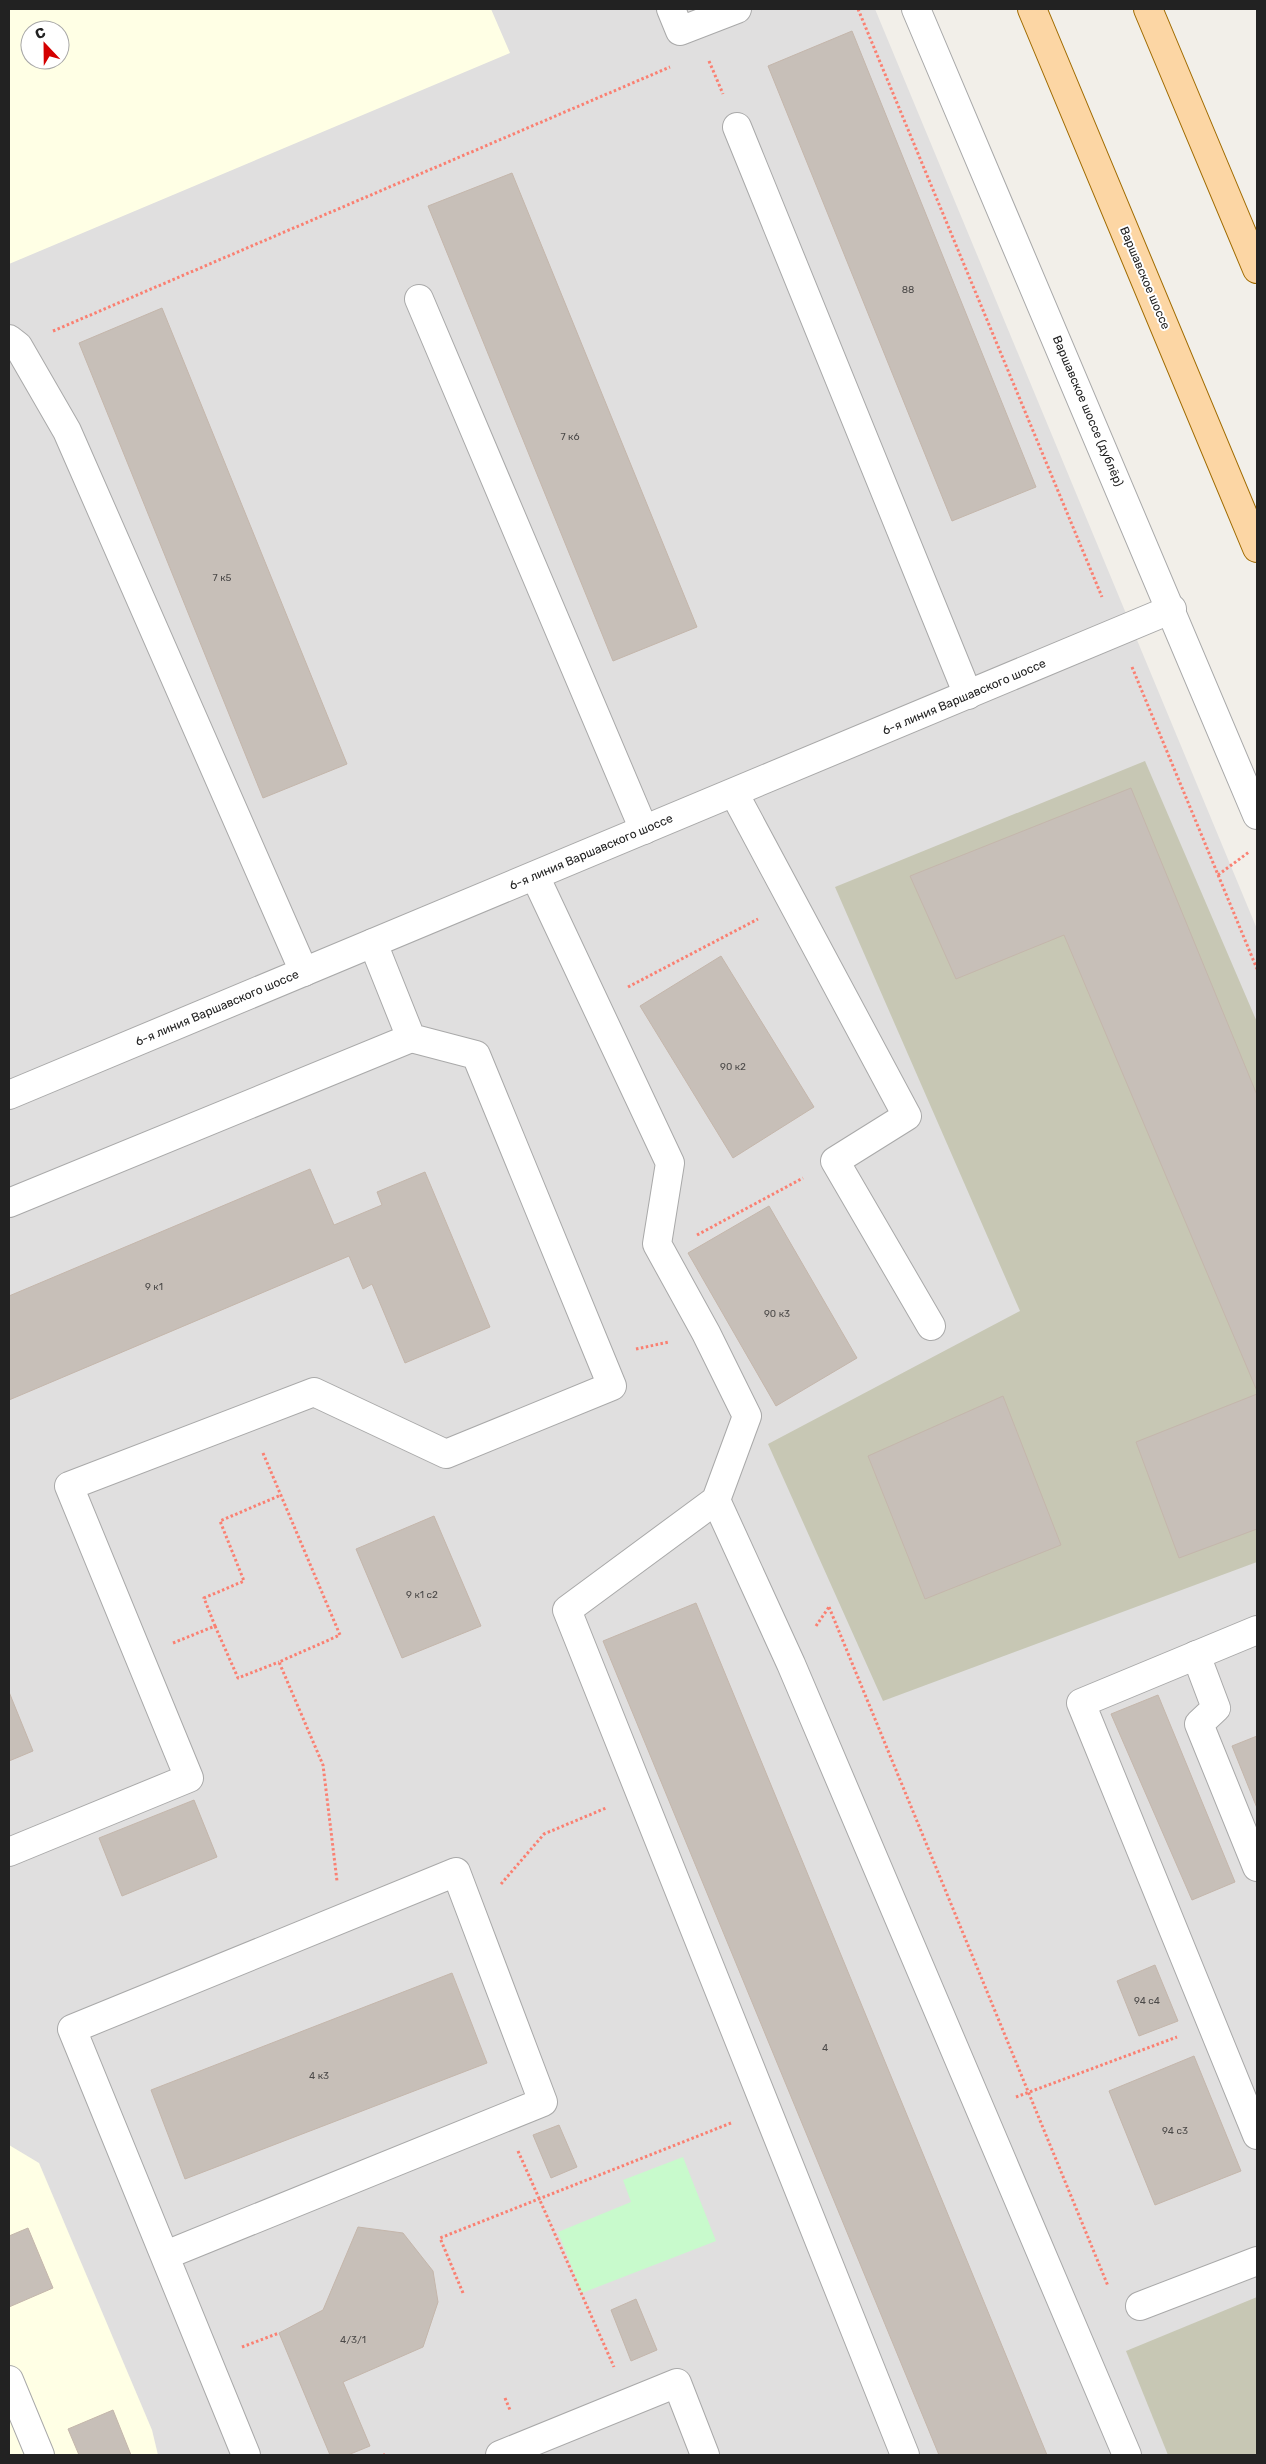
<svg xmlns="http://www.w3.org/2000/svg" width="1266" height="2464" font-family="Rubik,sans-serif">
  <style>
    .residential { fill: #e0dfdf; fill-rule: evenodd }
    .education { fill: #ffffe5; fill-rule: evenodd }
    .construction { fill: #c7c7b4 }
    .park { fill: #c8facc }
    .building { fill: #c7bfb8; stroke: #c4b6ab }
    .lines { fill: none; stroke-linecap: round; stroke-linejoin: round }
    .minor-casing { stroke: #a9a9a9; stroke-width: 30 }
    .major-casing { stroke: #a06b00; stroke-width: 30 }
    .path { stroke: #fa8072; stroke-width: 3; stroke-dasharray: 2.5 2.5; stroke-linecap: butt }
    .minor { stroke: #fff; stroke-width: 28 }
    .major { stroke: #fcd6a4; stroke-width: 28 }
    .labels { text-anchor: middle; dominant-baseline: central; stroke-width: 4; stroke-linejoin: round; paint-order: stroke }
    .number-label { font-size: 10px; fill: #4b4948 }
    .street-label { font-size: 12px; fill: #222; stroke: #fff }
  </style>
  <rect width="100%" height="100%" fill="#f2efe9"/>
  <!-- residential -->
  <path class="residential" d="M9,9H875L1257,929V2455H9ZM30,30H60V60H30Z"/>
  <!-- education -->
  <g class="education">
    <path d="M9,9H491L510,53L9,264ZM30,30H60V60H30Z"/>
    <polygon points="9,2145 39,2163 152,2430 158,2455 9,2455"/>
  </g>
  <!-- construction -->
  <g class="construction">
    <polygon points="1145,761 1257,1022 1257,1562 883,1701 768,1444 1020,1311 835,887"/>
    <polygon points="1257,2297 1257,2455 1168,2455 1126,2351"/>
  </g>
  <!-- park -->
  <polygon class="park" points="683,2157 716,2241 582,2293 558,2232 631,2202 623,2180"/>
  <!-- building -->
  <g class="building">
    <polygon points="852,31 1036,487 952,521 768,66"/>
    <polygon points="512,173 697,627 613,661 428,206"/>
    <polygon points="162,308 347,764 263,798 79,343"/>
    <polygon points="1131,788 1257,1095 1257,1391 1064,935 956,979 910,876"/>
    <polygon points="721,956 814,1107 733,1158 640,1006"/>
    <polygon points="310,1169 334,1225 382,1205 377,1192 425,1172 490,1327 405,1363 372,1284 363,1289 349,1256 9,1400 9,1296"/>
    <polygon points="769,1206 857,1358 776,1406 688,1253"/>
    <polygon points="1257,1394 1257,1529 1179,1558 1136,1442"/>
    <polygon points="1003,1396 1061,1545 925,1599 868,1456"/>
    <polygon points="434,1516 481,1626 402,1658 356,1549"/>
    <polygon points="696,1603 1047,2455 939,2455 603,1641"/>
    <polygon points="9,1692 33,1751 9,1761"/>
    <polygon points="1158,1695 1235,1882 1192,1900 1111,1714"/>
    <polygon points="1257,1736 1257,1808 1232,1746"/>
    <polygon points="194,1800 217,1857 122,1896 99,1838"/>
    <polygon points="1155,1965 1178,2021 1139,2036 1117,1981"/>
    <polygon points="452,1973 487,2063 185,2179 151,2090"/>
    <polygon points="1194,2056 1241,2171 1155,2205 1109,2091"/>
    <polygon points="559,2125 577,2167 551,2178 533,2135"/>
    <polygon points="358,2227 403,2233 433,2271 438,2302 423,2347 343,2382 370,2446 348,2455 330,2455 279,2333 323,2310"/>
    <polygon points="28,2228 53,2288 9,2307 9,2236"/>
    <polygon points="636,2299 657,2350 631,2361 611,2310"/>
    <polygon points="113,2410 131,2455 79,2455 68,2429"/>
  </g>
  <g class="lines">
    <!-- minor casing -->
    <g class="minor-casing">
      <g id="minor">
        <polyline points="671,9 680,31 737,9"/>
        <polyline points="916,9 1257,815"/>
        <polyline points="737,127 968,695"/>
        <polyline points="419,299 644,830"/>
        <polyline points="9,339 18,346 67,431 304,972"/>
        <polyline points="734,793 907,1116 835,1161 931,1326"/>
        <polyline points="535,876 670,1163 657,1244 706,1333 747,1416 716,1500 567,1610 905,2455"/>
        <polyline points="9,1095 1172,609"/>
        <polyline points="9,1203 411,1038"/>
        <polyline points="716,1500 791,1664 1127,2455"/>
        <polyline points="1257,1630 1081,1703 1257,2135"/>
        <polyline points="1196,1655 1216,1708 1199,1724 1257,1867"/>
        <polyline points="9,1852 189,1778 69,1486 314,1392 446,1454 612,1386 476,1055 411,1038 373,943"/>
        <polyline points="166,2255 543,2102 456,1872 72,2029 246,2455"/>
        <polyline points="1140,2306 1257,2261"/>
        <polyline points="9,2380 40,2455"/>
        <polyline points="500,2455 677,2383 705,2455"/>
      </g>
    </g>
    <!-- major casing -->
    <g class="major-casing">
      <g id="major">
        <polyline points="1032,9 1257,548"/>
        <polyline points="1148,9 1257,269"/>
      </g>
    </g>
    <!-- path -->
    <g class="path">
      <polyline points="858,9 1102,597"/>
      <polyline points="709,61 723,94"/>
      <polyline points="53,331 670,67"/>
      <polyline points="1132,667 1257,969"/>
      <polyline points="1218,875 1249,852"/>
      <polyline points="628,987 758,919"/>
      <polyline points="697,1235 803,1178"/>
      <polyline points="636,1349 669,1342"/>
      <polyline points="263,1453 340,1635 279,1662 323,1765 337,1881"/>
      <polyline points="829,1607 1108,2286"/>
      <polyline points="215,1626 238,1678 279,1662"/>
      <polyline points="816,1626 829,1607"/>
      <polyline points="173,1643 215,1626 204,1598 244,1581 220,1521 281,1495"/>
      <polyline points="501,1884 544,1834 606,1808"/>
      <polyline points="1016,2097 1177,2037"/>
      <polyline points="518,2151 614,2367"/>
      <polyline points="463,2293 440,2238 731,2123"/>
      <polyline points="242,2347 279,2333"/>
      <polyline points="505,2398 510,2410"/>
      <polyline points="383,2454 384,2455"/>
    </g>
    <!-- minor -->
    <use href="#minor" class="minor"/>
    <!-- major -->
    <use href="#major" class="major"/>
  </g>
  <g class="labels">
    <!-- number labels -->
    <g class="number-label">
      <text x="908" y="290">88</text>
      <text x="570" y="437">7 к6</text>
      <text x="222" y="578">7 к5</text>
      <text x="733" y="1067">90 к2</text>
      <text x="154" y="1287">9 к1</text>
      <text x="777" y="1314">90 к3</text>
      <text x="422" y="1595">9 к1 с2</text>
      <text x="1147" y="2001">94 с4</text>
      <text x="825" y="2048">4</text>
      <text x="319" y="2076">4 к3</text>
      <text x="1175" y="2131">94 с3</text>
      <text x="353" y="2340">4/3/1</text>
    </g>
    <!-- street labels -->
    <g class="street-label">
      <text transform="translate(1145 278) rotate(67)">Варшавское шоссе</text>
      <text transform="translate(1088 411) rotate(67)">Варшавское шоссе (дублёр)</text>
      <text transform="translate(964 697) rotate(-23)">6-я линия Варшавского шоссе</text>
      <text transform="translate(591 852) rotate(-23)">6-я линия Варшавского шоссе</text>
      <text transform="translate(217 1008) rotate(-23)">6-я линия Варшавского шоссе</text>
    </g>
  </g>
  <!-- border -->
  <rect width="1266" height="2464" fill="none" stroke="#222222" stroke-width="20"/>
  <!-- north arrow -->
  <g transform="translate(45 45) rotate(338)"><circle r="24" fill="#ffffff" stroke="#a7a7a7"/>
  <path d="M0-4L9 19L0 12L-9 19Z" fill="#d40000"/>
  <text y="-8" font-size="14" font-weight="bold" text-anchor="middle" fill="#222222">С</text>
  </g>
</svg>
